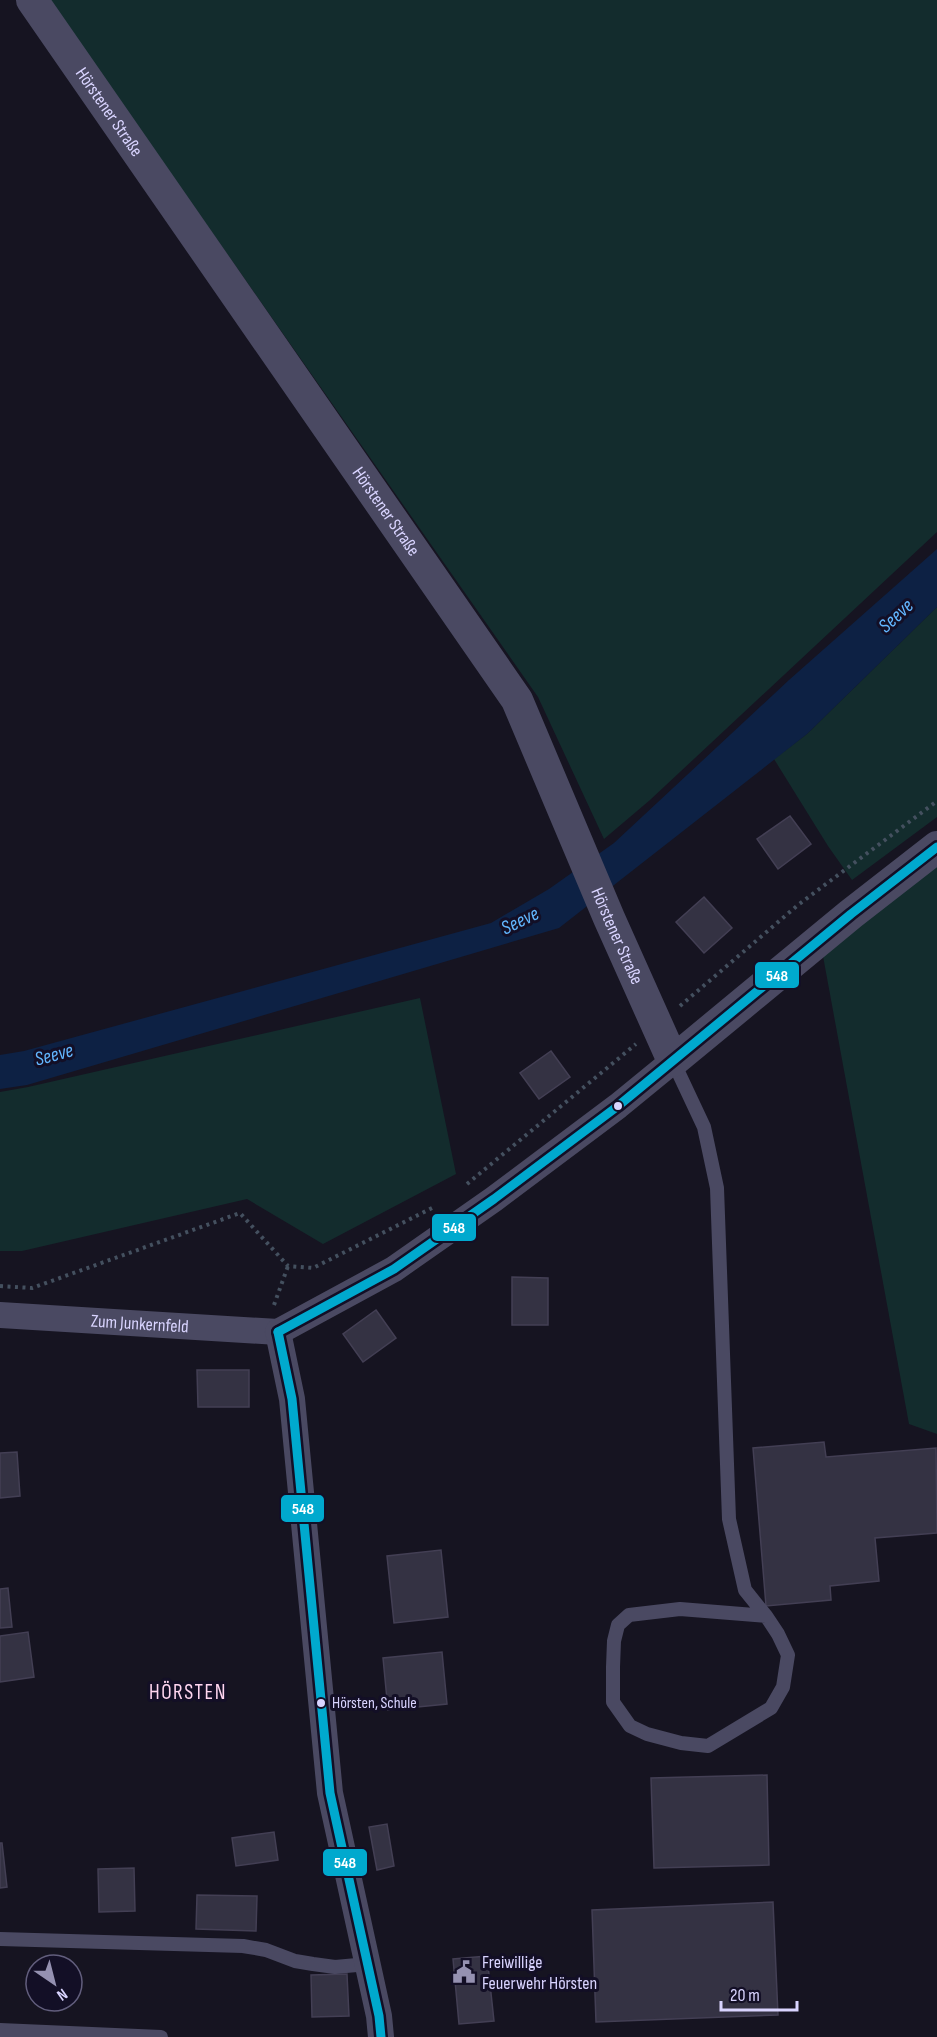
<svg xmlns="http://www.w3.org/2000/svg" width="937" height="2037" font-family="'Sofia Sans Condensed',sans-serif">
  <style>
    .green { fill: #132c2d }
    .water { fill: #0d2144 }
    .building { fill: #343243; stroke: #433f54; stroke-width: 1.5 }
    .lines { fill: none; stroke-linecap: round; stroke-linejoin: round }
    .path { stroke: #44505f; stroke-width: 4; stroke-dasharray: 3 4.5; stroke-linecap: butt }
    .service { stroke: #4a4962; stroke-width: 14 }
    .minor { stroke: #4a4962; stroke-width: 26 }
    .tertiary { stroke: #4a4962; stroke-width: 32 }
    .bus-1-casing { stroke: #130f26; stroke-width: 14 }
    .bus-1 { stroke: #00a9ce; stroke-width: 9 }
    .bus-dot { fill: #d9d4ff; stroke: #130f26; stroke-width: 2 }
    .labels { text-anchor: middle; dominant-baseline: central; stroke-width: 6; stroke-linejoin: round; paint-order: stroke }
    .bus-label { font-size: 16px; fill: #d9d4ff; stroke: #130f26; text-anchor: start }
    .street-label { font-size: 18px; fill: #d9d4ff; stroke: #130f26 }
    .poi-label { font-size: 18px; fill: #d9d4ff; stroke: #130f26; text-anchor: start }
    .water-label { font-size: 20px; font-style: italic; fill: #62b6ff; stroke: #130f26 }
    .quarter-label { font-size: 21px; letter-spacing: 1.5px; fill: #ffd6f0; stroke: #130f26 }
    .line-badge { stroke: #130f26; stroke-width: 2 }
    .badge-label { font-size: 16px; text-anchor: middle; font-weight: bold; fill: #fff }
  </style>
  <rect width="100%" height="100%" fill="#161421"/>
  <!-- green -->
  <g class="green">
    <polygon points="49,0 937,0 937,532 650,800 604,839 538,697"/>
    <polygon points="937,607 937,817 852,880 828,846 774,759 807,734"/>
    <polygon points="937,863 937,1434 909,1424 823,956"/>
    <polygon points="420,998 456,1174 323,1244 247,1199 22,1251 0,1251 0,1092 28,1087"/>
  </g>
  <!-- water -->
  <polygon class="water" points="937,549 937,607 807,734 559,928 27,1085 0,1089 0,1055 24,1051 491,923 549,889 614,843 789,680"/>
  <!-- building -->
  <g class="building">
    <polygon points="790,816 811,844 778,869 757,839"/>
    <polygon points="704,897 732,928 704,953 676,922"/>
    <polygon points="551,1051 570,1077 539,1099 520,1073"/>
    <polygon points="512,1277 548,1278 548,1325 512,1325"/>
    <polygon points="376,1310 396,1338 363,1362 343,1334"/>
    <polygon points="197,1370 249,1370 249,1407 198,1407"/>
    <polygon points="824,1442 826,1457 936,1448 937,1533 875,1538 879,1581 830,1586 831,1600 766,1606 753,1448"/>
    <polygon points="17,1452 20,1496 0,1498 0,1453"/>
    <polygon points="441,1550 448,1617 394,1623 387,1556"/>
    <polygon points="8,1588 12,1627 0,1628 0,1589"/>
    <polygon points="28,1632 34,1677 0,1682 0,1636"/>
    <polygon points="442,1652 447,1704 388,1710 383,1658"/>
    <polygon points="767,1775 769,1865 654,1868 651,1778"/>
    <polygon points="387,1824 394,1866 377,1870 369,1827"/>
    <polygon points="274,1832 278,1860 236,1866 232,1838"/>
    <polygon points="0,1843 2,1843 7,1887 0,1888"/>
    <polygon points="134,1868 135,1911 99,1912 98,1869"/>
    <polygon points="197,1895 257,1896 256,1931 196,1929"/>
    <polygon points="773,1902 778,2015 596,2022 592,1910"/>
    <polygon points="487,1956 494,2021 459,2024 453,1959"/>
    <polygon points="347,1974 349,2016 312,2017 311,1975"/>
  </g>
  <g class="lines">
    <!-- path -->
    <g class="path">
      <polyline points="680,1006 798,905 937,801"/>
      <polyline points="467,1184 636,1044"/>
      <polyline points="0,1286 32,1288 240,1213 288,1266 313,1268 436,1206"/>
      <polyline points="274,1305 288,1266"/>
    </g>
    <!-- service -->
    <g class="service">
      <polyline points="673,1061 704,1127 717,1188 729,1519 745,1590 766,1616 778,1634 788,1655 783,1687 771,1708 708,1746 681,1743 647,1734 630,1726 613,1702 613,1667 614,1641 618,1625 629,1615 680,1609 766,1616"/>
      <polyline points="0,1939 243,1946 266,1950 295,1961 313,1964 335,1967 368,1964"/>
      <polyline points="0,2030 161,2037"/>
    </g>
    <!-- minor -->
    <g class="minor">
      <path id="s1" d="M0,1315L278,1332"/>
      <polyline points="278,1332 292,1399 330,1793 379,2016 381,2037"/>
      <polyline points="278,1332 394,1269 494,1199 618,1106 673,1061"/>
    </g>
    <!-- tertiary -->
    <path class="tertiary" id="s2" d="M32,0L517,700L609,918L673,1061L851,914L937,847"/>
    <!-- bus-1 casing -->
    <g class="bus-1-casing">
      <g id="bus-1">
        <polyline points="278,1332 394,1269 494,1199 618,1106 851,914 937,847"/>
        <polyline points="278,1332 292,1399 330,1793 379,2016 381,2037"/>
      </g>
    </g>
    <!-- bus-1 -->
    <use href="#bus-1" class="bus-1"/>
  </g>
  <!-- icons -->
  <defs>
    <g id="civic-bare" transform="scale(1.8)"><path d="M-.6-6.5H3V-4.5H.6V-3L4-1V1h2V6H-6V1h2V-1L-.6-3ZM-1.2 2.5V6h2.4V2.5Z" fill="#9591b1" stroke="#130f26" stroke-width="2.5" paint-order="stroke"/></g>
  </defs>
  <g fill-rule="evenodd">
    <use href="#civic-bare" x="464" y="1972"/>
  </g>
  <!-- markers -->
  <g class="bus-dot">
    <circle cx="618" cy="1106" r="5"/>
    <circle cx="321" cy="1703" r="5"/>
  </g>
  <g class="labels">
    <!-- bus labels -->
    <g class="bus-label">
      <text x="332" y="1703">Hörsten, Schule</text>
    </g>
    <!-- street labels -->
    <g class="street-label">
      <text stroke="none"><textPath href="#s2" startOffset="136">Hörstener Straße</textPath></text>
      <text stroke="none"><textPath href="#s2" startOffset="622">Hörstener Straße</textPath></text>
      <text stroke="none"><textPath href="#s2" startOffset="1108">Hörstener Straße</textPath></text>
      <text stroke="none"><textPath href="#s1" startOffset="140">Zum Junkernfeld</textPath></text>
    </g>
    <!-- poi labels -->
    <g class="poi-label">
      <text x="482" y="1962">Freiwillige<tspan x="482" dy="21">Feuerwehr Hörsten</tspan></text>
    </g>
    <!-- water labels -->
    <g class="water-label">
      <text transform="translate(896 616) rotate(-43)">Seeve</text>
      <text transform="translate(520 921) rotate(-26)">Seeve</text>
      <text transform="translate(54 1055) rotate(-15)">Seeve</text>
    </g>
    <!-- quarter labels -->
    <g class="quarter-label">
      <text x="188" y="1692">HÖRSTEN</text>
    </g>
  </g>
  <g class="line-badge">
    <rect x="754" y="961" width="46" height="28" rx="6" fill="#00a9ce"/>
    <rect x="431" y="1213" width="46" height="29" rx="6" fill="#00a9ce"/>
    <rect x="280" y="1494" width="45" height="29" rx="6" fill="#00a9ce"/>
    <rect x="322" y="1848" width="46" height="29" rx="6" fill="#00a9ce"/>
  </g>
  <g class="badge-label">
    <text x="777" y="981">548</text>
    <text x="454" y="1233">548</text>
    <text x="303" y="1514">548</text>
    <text x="345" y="1868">548</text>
  </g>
  <!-- north arrow -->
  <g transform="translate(54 1983) rotate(145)"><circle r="28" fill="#130f26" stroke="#625e7d" stroke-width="1.5"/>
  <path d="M0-4.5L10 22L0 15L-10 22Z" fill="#9591b1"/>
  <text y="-9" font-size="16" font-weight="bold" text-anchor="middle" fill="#d9d4ff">N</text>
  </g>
  <!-- scale -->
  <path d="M721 2001v9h76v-9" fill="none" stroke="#d9d4ff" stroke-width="3"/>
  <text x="730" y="2001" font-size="18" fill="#d9d4ff" stroke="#130f26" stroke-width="4.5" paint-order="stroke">20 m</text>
</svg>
